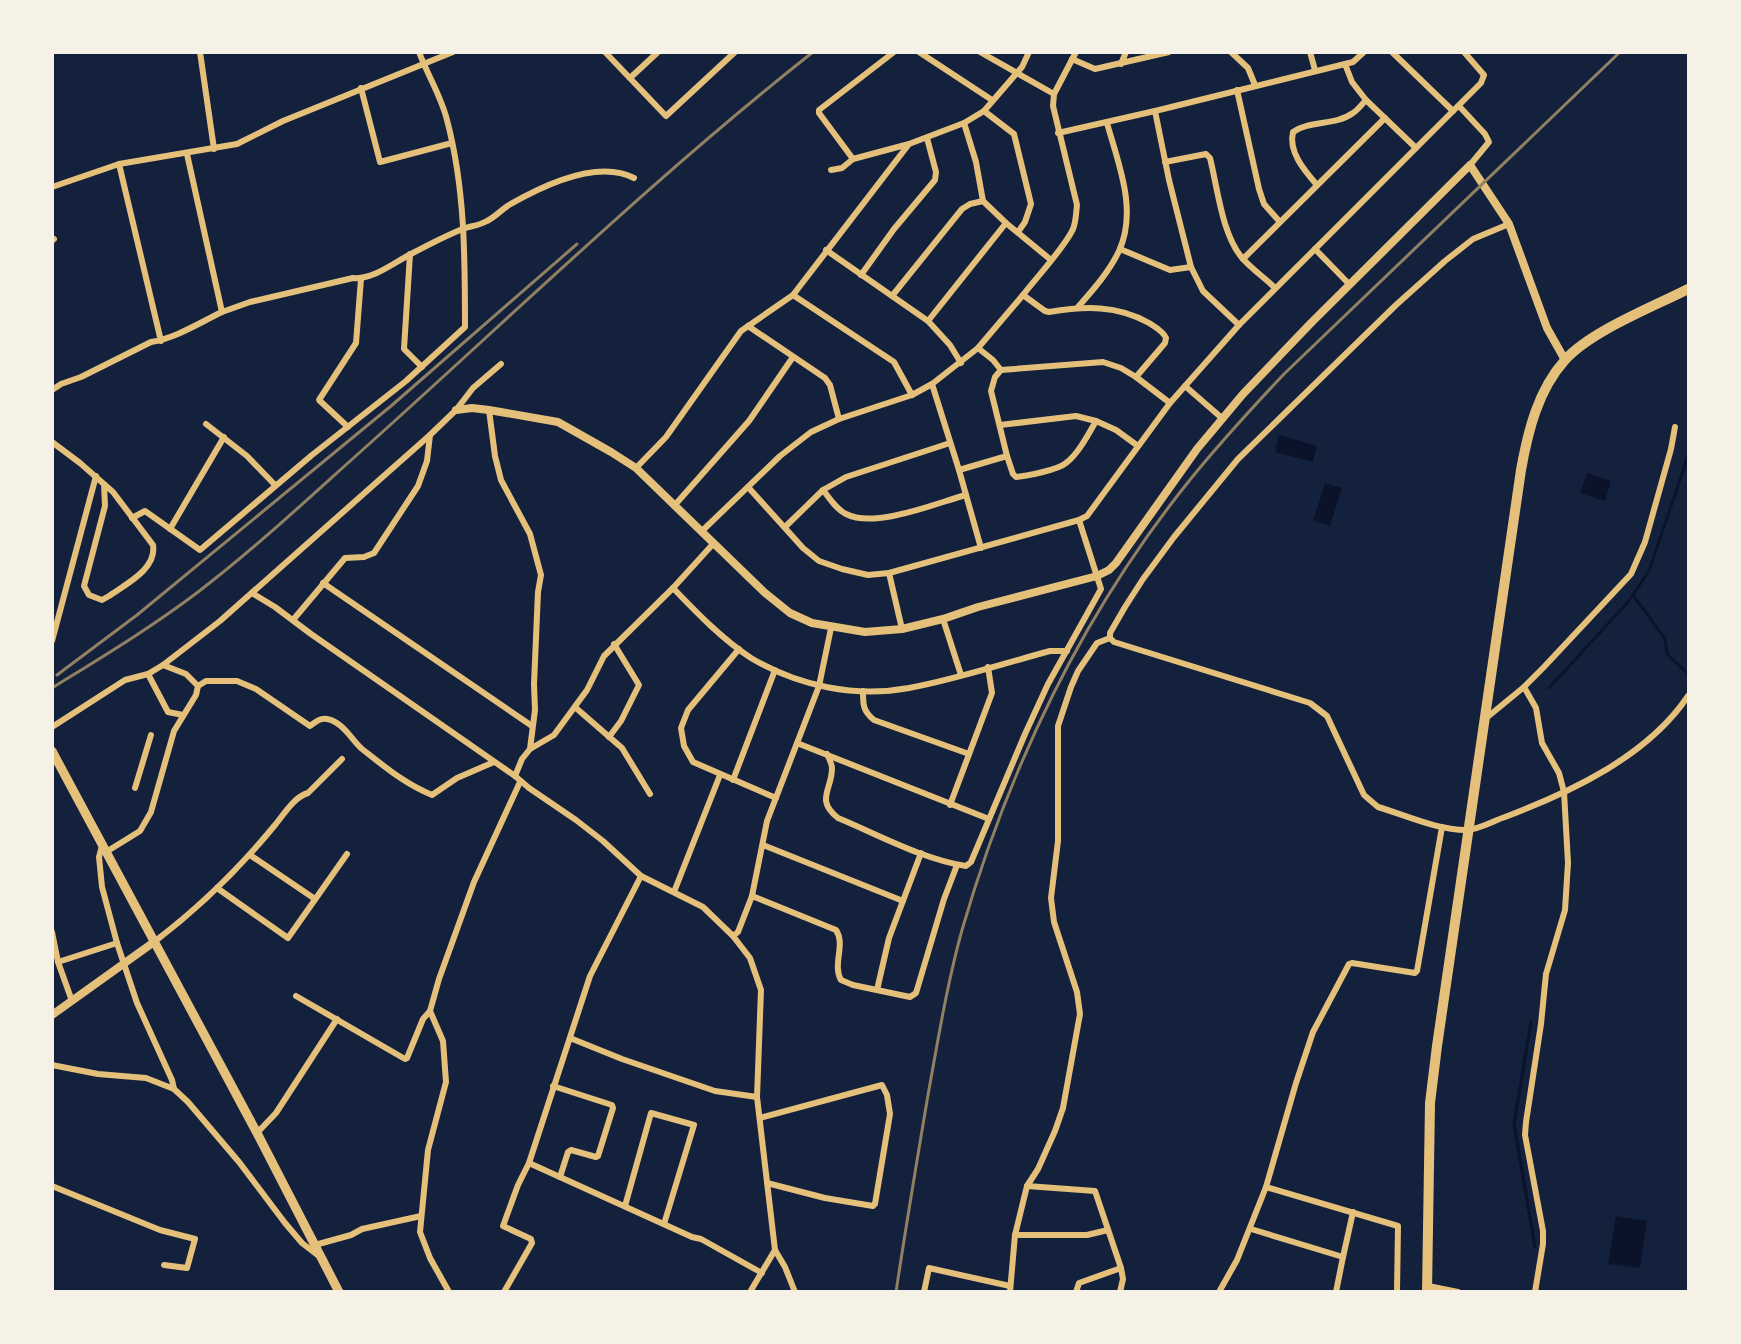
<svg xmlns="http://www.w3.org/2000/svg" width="1741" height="1344" font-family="'Zilla Slab',serif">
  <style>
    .water { fill: #0b132b }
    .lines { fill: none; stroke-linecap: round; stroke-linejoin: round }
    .stream { stroke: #0b132b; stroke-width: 3 }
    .minor { stroke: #e5c07b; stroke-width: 6 }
    .tertiary { stroke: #e5c07b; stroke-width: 8 }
    .secondary { stroke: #e5c07b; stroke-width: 9 }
    .primary { stroke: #e5c07b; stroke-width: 10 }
    .rail { stroke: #918062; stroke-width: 3 }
  </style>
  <rect width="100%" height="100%" fill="#14213d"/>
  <!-- water -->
  <g class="water">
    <polygon points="1279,435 1317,446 1313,462 1275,452"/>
    <polygon points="1587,473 1611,481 1605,501 1580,493"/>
    <polygon points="1325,483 1342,488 1330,526 1313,521"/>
    <polygon points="1616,1216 1647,1221 1640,1268 1608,1264"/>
  </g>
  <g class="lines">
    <!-- stream -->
    <g class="stream">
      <polyline points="1633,595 1665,639 1667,654 1688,674"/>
      <polyline points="1549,688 1628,602 1649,571 1688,456"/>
      <polyline points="1688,835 1688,834"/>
      <polyline points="1531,1022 1514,1124 1535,1247"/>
    </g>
    <!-- minor -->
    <g class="minor">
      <polyline points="200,52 214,149"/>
      <polyline points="605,52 666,116 735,52"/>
      <polyline points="919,52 992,100"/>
      <polyline points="980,52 1054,94"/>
      <polyline points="1231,52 1248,68 1255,85"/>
      <polyline points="1310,52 1315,70"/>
      <polyline points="1392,52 1453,111"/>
      <polyline points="1072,59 1095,69 1169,52"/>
      <polyline points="1121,64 1126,52"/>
      <polyline points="1345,64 1352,82 1366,100 1416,148"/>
      <polyline points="630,78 658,52"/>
      <polyline points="361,88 380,162 452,143"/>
      <polyline points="1237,90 1259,189 1264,204 1280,222"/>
      <polyline points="1459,106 1485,134 1489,142 1470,165"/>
      <polyline points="984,111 1014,134 1031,204 1025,222 1018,232"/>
      <polyline points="964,123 976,162 983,201 1006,223 1051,260"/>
      <polyline points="1058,133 1155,111"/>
      <path d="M187,154L222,312L250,302L353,278C373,280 393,263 411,254C428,245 447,235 465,228C472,226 480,225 487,221C495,217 501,210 509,205C542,186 597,159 634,178"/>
      <polyline points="853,159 819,113 819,110 894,52"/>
      <path d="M1165,162L1206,154L1210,158C1218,190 1222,235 1243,259C1253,270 1265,278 1275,288"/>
      <polyline points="119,164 161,341"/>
      <polyline points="831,170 842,168 853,159 909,144"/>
      <path d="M1317,185C1305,171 1288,152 1293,132C1310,120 1335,126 1353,113C1358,110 1362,104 1366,100"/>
      <polyline points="52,187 119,164 237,144 283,121 453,52"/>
      <path d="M1509,224L1473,239L1445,261L1396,305L1238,459L1174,537L1143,579L1125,607L1110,633V638L1114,642L1310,703L1327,716L1364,795L1378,807C1405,815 1437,830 1466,830C1478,830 1493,821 1505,817C1571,792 1648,756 1688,696"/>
      <polyline points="52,241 54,239"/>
      <polyline points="1120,249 1170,270 1191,267"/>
      <polyline points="1315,249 1350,285"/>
      <polyline points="826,250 928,321 950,345 961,363"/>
      <polyline points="410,254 404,349 422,367"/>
      <polyline points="1243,259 1385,118"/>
      <polyline points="861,275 894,229 935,180 936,172 927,138"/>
      <polyline points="793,295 894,362 912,395"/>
      <path d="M1023,295C1036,278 1065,247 1073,229C1076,222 1076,213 1077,205L1053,106L1054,94L1076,52"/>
      <polyline points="892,296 962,209 970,204 983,201"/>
      <path d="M1078,307C1093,290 1109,272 1119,251C1138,210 1118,163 1107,123"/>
      <polyline points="928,321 1006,223"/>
      <polyline points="1239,325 1203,291 1191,267 1169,180 1155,111 1353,62 1364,52"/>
      <polyline points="748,326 825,378 830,385 839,419"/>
      <polyline points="1001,370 1103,362 1121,368 1136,377"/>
      <polyline points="1185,386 1223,419"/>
      <path d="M52,390L61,384L81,377L151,342C176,338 199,323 222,312"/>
      <polyline points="489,410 495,456 501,480 530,534 541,575 538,592 534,684 535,710 530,749 522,759 515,776"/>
      <polyline points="1096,421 1116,430 1138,446"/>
      <polyline points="206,424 247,456 275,485"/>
      <path d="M1000,425L1076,416L1096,421C1088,435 1078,454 1066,463C1058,470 1026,476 1016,477L1013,474L1007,456"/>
      <polyline points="348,427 319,400 356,343 361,279"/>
      <path d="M52,442L80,463L113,492L153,545C157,569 126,584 109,596L102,600L89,595L84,586L105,506L104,484"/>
      <polyline points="636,468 666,437 741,331 793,295 909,144 964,123 984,111 1022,67 1029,52"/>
      <polyline points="959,470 1007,456 991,391 995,377 1001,370 993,360 978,348"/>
      <polyline points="748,487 803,548 819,561 842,569 868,575 889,573 1079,520 1087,516 1170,403 1239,325 1481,83 1484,75 1464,52"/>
      <path d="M823,490C830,499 836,509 846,514C875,529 936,503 966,495"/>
      <polyline points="674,506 749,421 793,357"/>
      <path d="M132,518L145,511L200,550L312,455L406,381L465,327C465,257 465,188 447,120C441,96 428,76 419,52"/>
      <polyline points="785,527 823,490 846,477 950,443"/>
      <polyline points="170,529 224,437"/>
      <polyline points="702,531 780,456 811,432 839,419 912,395 932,384"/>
      <path d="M981,548L959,470L932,384L978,348L1023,295L1045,311L1049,312C1085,306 1117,305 1149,323C1155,327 1163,331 1166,338L1165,343L1136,377L1170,403"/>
      <polyline points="889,573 902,629"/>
      <polyline points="323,583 532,726"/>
      <path d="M673,588C697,613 722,639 751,658C798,686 855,698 909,688C954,680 1005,663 1050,651H1067"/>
      <polyline points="252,593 275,607 311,634 515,776 529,788 576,820 603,841 641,876 703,907 733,936 750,958 761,990 757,1097 775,1250 785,1267 795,1292"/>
      <polyline points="943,619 961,675"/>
      <polyline points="293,620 345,558 364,557 374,553 418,486 427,461 430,435"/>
      <polyline points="52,641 96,476"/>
      <polyline points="739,649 688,710 681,728 684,746 693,762 776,798"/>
      <polyline points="148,674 168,712 183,715"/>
      <path d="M198,686L206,681H237L256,689L310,726C315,722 320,718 327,719C343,722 351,739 362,749C385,767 405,784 432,795L457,778L494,762"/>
      <polyline points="1524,687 1536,708 1542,743 1559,773 1564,792 1568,863 1565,910 1546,974 1541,1024 1526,1122 1525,1135 1543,1231 1543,1244 1535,1292"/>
      <path d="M863,691C863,705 863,711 874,720L969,754"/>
      <polyline points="576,708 622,748 650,794"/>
      <polyline points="1485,719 1524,687 1543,668 1631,574 1645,542 1671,449 1675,427"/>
      <polyline points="52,727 125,680 148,674 163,665 220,621 430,435 456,410 473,388 501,364"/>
      <polyline points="609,737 621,721 639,685 614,644"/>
      <polyline points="797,743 989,819"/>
      <polyline points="530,749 554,735 587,690 604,656 673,588 713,544"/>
      <path d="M827,754C829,758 832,764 832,768C832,790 815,800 838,818C879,835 922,859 966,866L971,862L1025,734L1048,684L1101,589L1079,520"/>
      <polyline points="733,780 775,670"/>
      <polyline points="135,788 151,735"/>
      <polyline points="950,805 992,693 988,667"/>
      <polyline points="763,845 903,901"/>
      <polyline points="102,846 99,857 102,887 117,943 137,1003 172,1080 174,1089 188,1102 239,1162 285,1223 302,1243 320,1257"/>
      <polyline points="106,852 140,831 151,812 174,731 196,695 198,686 186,674 163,665"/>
      <polyline points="250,855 315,899"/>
      <polyline points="217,888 288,938 347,854"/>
      <polyline points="674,892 720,775"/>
      <path d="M752,896L836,930C846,945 832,964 841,980L853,985L910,997L916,993L944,899L957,865"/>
      <polyline points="52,932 58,962 117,943"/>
      <polyline points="733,936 738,932 752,896 767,821 819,686 831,628"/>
      <path d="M154,942C199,908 239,869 275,825C284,814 294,797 308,793L342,759"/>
      <polyline points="58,962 72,1001"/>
      <polyline points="877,990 889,938 921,853"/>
      <polyline points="296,996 405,1059 407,1058 423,1019 430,1011 439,979 474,882 520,782"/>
      <polyline points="430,1011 443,1041 446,1082 428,1150 420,1232 430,1258 449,1292"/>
      <polyline points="570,1038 622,1059 715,1091 757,1097"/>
      <polyline points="52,1065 98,1074 146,1078 174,1089"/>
      <polyline points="553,1086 612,1105 613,1108 598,1156 596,1157 571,1150 568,1152 560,1177"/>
      <polyline points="760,1118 882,1085 887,1095 890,1114 875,1204 873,1206 825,1198 767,1183"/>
      <polyline points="257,1133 276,1113 337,1019"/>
      <polyline points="529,1163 590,976 641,876"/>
      <polyline points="52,1186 160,1230 195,1239 187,1268 164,1265"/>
      <polyline points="1027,1186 1095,1191 1121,1268 1123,1279 1120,1292"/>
      <polyline points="1266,1187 1398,1226 1397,1292"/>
      <polyline points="625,1206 651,1113 694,1125 664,1224"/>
      <polyline points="1251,1229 1343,1257 1336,1292"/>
      <polyline points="1015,1235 1087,1235 1108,1230"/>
      <polyline points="315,1245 351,1235 362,1229 421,1216"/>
      <polyline points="1343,1257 1353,1212"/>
      <polyline points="1428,1286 1458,1292"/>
      <polyline points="504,1292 532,1243 531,1239 503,1226 518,1185 529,1163 692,1237 701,1239 762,1273"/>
      <polyline points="750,1292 775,1250"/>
      <polyline points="924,1292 929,1268 1010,1286"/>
      <polyline points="1010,1292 1015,1235 1027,1186 1038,1169 1055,1131 1063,1108 1080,1014 1077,992 1054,922 1051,898 1058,841 1058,726 1071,687 1078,671 1097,643 1110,638"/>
      <polyline points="1076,1292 1079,1283 1121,1268"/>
      <polyline points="1219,1292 1237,1260 1266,1187 1296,1083 1313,1032 1349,964 1352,963 1415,973 1417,971 1442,827"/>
    </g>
    <!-- tertiary -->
    <g class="tertiary">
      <polyline points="456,410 472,408 489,410 558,422 611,452 636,468 764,592 790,613 812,623 865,632 902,629 943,619 978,607 1097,576 1109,570 1116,563 1197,449 1243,394 1311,323 1470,165 1509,224 1547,328 1565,360"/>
      <polyline points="52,1015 154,942"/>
    </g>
    <!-- secondary -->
    <polyline class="secondary" points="52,751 257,1133 339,1292"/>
    <!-- primary -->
    <path class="primary" d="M1427,1292L1430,1103L1437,1046L1521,470C1528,431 1538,390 1565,360C1591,331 1653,307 1688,289"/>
    <!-- rail -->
    <g class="rail">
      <polyline points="57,675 137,615 391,406 577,244"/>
      <path d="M52,688C102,657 152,627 198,592C258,546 312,495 368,445C515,313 657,175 813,52"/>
      <path d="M896,1292C906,1226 917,1160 928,1095C938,1040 947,984 962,930C1009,768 1083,613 1189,481C1219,444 1251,409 1284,374L1620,52"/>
    </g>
  </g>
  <!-- border -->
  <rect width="1741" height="1344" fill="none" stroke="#f6f1e7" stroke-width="108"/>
</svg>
